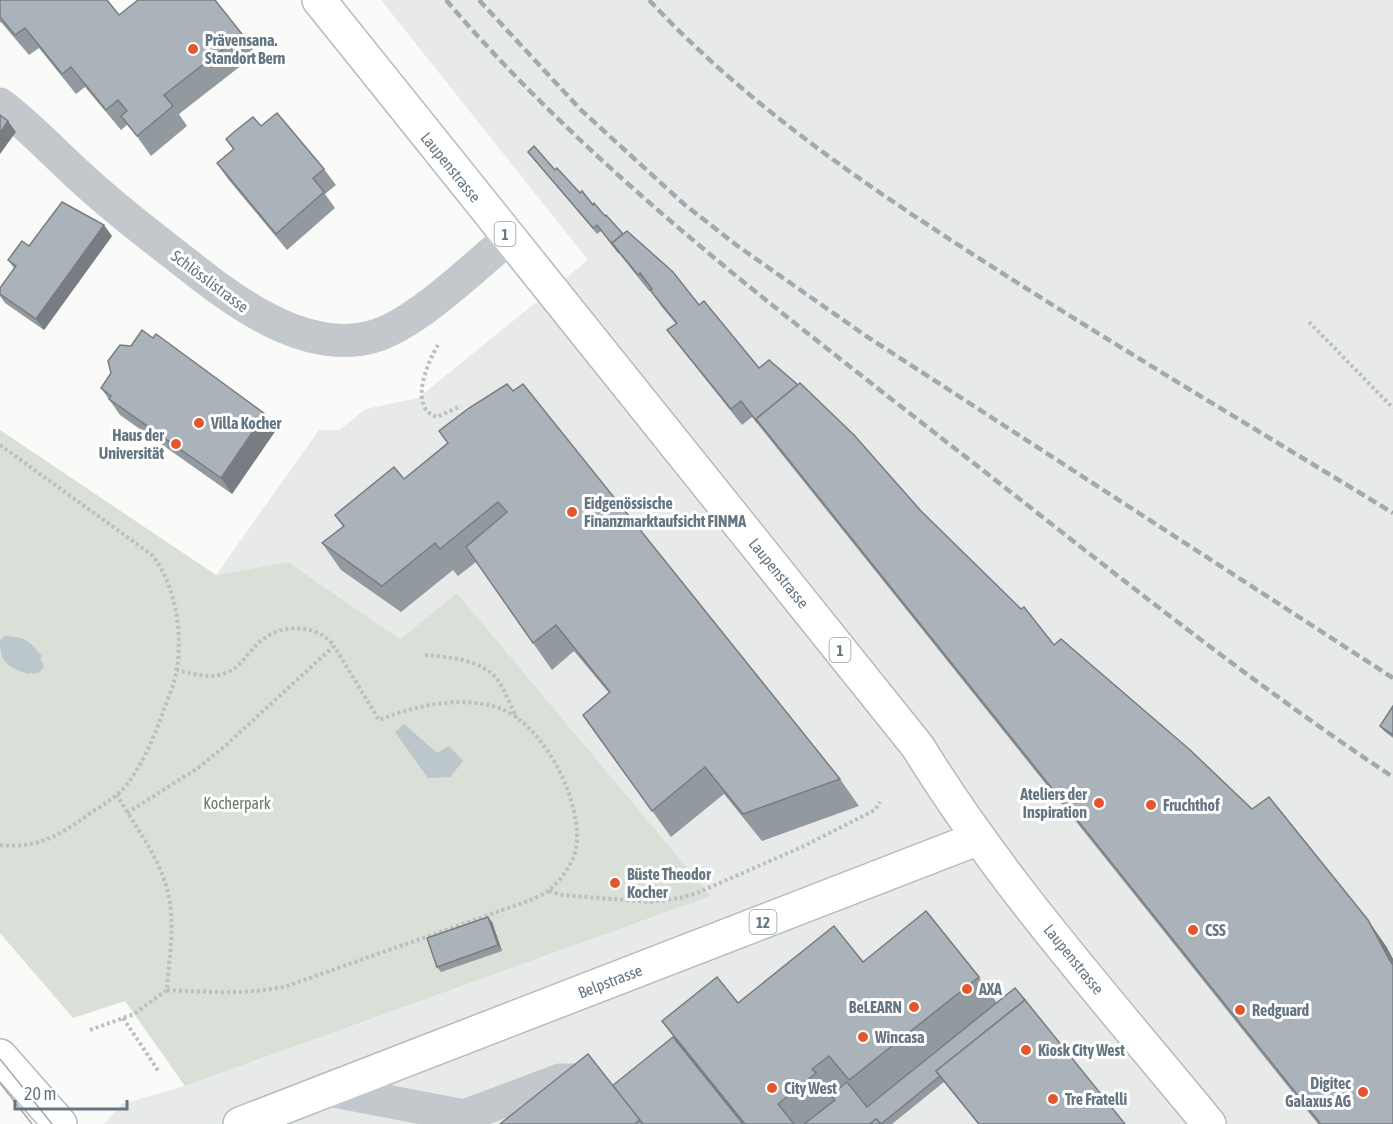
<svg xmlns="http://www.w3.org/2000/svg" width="1393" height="1124" font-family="'Asap Condensed',sans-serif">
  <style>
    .built { fill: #e8e9e9 }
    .green { fill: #dadfd7 }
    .water { fill: #bbc7cb }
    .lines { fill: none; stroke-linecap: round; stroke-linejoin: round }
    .major-casing { stroke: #b5babe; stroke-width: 36 }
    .path { stroke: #bbbfc2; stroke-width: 4; stroke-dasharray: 3 3; stroke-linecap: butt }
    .minor { stroke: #c3c8cc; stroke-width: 33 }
    .major { stroke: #fff; stroke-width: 33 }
    .tram { stroke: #a2aab0; stroke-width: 1.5 }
    .rail { stroke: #a2aab0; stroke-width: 4.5; stroke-dasharray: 9 4.5; stroke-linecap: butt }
    .wall { fill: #929a9f }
    .shaded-wall { fill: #777d82 }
    .building { fill: #aab3b9; stroke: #777d82; stroke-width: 1.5 }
    .poi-dot { fill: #e4572e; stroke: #fff; stroke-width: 2 }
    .labels { text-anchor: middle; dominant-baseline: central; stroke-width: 6; stroke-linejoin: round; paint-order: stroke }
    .shield { fill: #fff; stroke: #939fa8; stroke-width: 1.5 }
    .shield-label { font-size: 15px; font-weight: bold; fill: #657683 }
    .poi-label { font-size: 16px; font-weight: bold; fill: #657683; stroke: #fff; text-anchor: start }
    .street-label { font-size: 16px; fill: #657683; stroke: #fff }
    .park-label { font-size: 16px; fill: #687a64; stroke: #fff }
  </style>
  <rect width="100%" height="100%" fill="#fafaf8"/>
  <!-- built -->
  <polygon class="built" points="381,0 1393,0 1393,1124 104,1124 122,1104 185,1086 711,896 457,593 400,639 288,562 216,575 319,430 339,430 366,409 418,398 588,260"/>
  <!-- green -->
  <polygon class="green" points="0,430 216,575 288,562 400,639 457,593 711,896 185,1086 125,1001 73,1018 0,933"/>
  <!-- water -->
  <g class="water">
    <path d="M5,636C27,638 27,639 42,656L40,658L44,666L40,672L33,674L30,672L28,674C8,667 0,663 0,640Z"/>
    <polygon points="404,724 437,753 449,746 463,761 450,777 428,778 395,732"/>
  </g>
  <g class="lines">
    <!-- major casing -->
    <g class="major-casing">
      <g id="major">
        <path d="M319,0L918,747C1001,882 1109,1002 1209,1124"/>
        <polyline points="0,1056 60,1124"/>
        <polyline points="240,1124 979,838"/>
      </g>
    </g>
    <!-- path -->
    <g class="path">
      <polyline points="1309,322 1393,408"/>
      <path d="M438,345C427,363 408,408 437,417L461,406"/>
      <path d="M0,445L152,555C175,584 183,631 177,668C175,684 167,700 162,715C153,739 143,764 127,784C119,795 107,802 95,810C63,832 43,849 0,845"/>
      <path d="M425,655C449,657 480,659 497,679C505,689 510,706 517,718"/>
      <path d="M127,813L198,768L225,746L334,646C318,624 282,623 262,640C249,650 243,665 228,672C211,680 194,674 177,670"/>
      <polyline points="549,891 563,895 650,902 680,898 697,893 802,847 869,813 875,810 880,802"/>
      <path d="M167,990C207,992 248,995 287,986L528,901C535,898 543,895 549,890C560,881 573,864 576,849C584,804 546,729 504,710C466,694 416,705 379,720L334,646"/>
      <polyline points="123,1018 159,1072"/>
      <path d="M90,1030L134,1014L167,990C169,958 176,921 167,889C158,855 134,825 117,795"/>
    </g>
    <!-- minor -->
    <g class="minor">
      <path d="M0,104C27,124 49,148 74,171C107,202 143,230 179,258C231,299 306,359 378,335C420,320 473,268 509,238"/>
      <polyline points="329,1090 464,1116 560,1080 577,1080"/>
    </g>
    <!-- major -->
    <use href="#major" class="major"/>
    <!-- tram -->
    <g class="tram">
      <polyline points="0,1059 52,1124"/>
      <polyline points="0,1083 32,1124"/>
    </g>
    <!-- rail -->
    <g class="rail">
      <path d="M446,0C592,171 773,306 949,444C1095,557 1239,675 1393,777"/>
      <polyline points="479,0 581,110 685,205 739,247 866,336 1393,678"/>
      <path d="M649,0C757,116 892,203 1024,287C1146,364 1270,438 1393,513"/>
    </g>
  </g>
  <!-- wall -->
  <g class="wall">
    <polygon points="0,0 119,15 242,34 256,54 179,114 187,126 151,156 128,124 121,130 85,87 76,94 39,48 29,55 1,22 0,23"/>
    <polygon points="261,126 324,169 336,185 325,194 335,208 287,250 228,179 217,163 233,149 226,139"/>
    <polygon points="528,152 555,170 605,216 623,234 699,305 759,368 921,511 1054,645 1386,946 1393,959 1393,1124 1318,1124 752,417 742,425 679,346 667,330 676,324 661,306 650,290 651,289 649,291 601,231 597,234"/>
    <polygon points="112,236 44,330 5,303 0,296 0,288 14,268 8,260 29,246"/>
    <polygon points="153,338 276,430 232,494 120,415 101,388 131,346"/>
    <polygon points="439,431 840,779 859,806 762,841 724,794 671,837 583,715 609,693 574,651 552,670 476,562 458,576 453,570 401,612 341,570 322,543 343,526 335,515 404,479 448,443"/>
    <polygon points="1393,706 1393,738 1384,731 1380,726"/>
    <polygon points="492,922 502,951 441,972 437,967"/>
    <polygon points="863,962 979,977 997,1003 1125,1124 978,1124 944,1082 892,1124 500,1124 612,1086 682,1048 662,1021 738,1003"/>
  </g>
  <!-- shaded-wall -->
  <g class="shaded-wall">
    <polygon points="8,121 16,132 0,154 0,133"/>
    <polygon points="104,225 112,236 44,330 36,319"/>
    <polygon points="265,414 276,430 232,494 221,478"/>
    <polygon points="488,917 492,922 502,951 498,945"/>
    <polygon points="1368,920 1386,946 1393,959 1393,965"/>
  </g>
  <!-- building -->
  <g class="building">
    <polygon points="0,0 107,0 119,15 138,0 215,0 242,34 164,95 173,106 137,136 121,116 127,111 118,100 106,110 71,67 62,74 25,28 15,35 0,17"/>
    <polygon points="277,113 324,169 313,178 324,192 276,234 217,163 234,149 226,139 234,132 253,117 261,126"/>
    <polygon points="0,115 8,121 0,133"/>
    <polygon points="534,146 555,170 557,168 580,193 582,191 593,205 594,203 605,216 606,215 623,234 612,243 619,253 597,225 593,228 528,152"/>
    <polygon points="62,202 104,225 36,319 0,294 0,288 16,266 8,260 22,241 29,246"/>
    <polygon points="627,231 673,272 699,305 704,301 759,368 769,360 798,385 756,419 758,423 741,401 731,409 667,330 677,323 650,290 652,289 640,273 638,275 612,243"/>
    <polygon points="142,330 153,338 156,334 265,414 221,478 109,399 111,396 101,388 111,373 108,361 120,345 131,346"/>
    <polygon points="800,383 854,435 921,511 1021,609 1024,607 1054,645 1061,639 1189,749 1252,809 1269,797 1368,920 1389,959 1393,965 1393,1124 1319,1124 1320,1123 756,419"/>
    <polygon points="507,384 513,391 523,384 840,779 743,814 705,767 652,811 583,715 610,692 556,625 533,643 466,547 507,512 498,502 440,549 435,543 382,586 322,543 344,526 335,515 394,467 404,479 448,443 439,431 469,408"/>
    <polygon points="1393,706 1393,735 1380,726"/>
    <polygon points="926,911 979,977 849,1080 829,1056 812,1069 816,1073 778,1104 794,1124 745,1124 662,1021 717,977 738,1003 834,926 863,962"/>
    <polygon points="488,917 498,945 437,967 427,938"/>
    <polygon points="1015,988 1025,1000 936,1071 940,1076 881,1124 876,1119 870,1124 804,1124 835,1100 831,1095 847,1082 867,1107"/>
    <polygon points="1025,1000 1125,1124 979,1124 936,1071"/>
    <polygon points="673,1037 743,1124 643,1124 612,1086"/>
    <polygon points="588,1054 640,1120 634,1124 500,1124"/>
    <polygon points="876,1119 881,1124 870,1124"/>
  </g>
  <!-- markers -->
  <g class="poi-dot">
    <circle cx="193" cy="49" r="6"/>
    <circle cx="199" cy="423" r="6"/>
    <circle cx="176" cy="444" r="6"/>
    <circle cx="572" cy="512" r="6"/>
    <circle cx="1099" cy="803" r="6"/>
    <circle cx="1151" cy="805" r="6"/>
    <circle cx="615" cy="883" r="6"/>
    <circle cx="1193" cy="930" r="6"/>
    <circle cx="967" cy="989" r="6"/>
    <circle cx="914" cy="1007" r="6"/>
    <circle cx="1240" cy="1010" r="6"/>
    <circle cx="863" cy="1037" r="6"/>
    <circle cx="1026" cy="1050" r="6"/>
    <circle cx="772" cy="1088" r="6"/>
    <circle cx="1363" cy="1092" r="6"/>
    <circle cx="1053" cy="1099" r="6"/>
  </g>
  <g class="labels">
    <!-- shield labels -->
    <g class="shield">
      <rect x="494.5" y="222" width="21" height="24" rx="4.5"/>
      <rect x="829.5" y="638" width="21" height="24" rx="4.5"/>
      <rect x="749.5" y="910" width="27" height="24" rx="4.5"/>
    </g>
    <g class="shield-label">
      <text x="505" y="234">1</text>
      <text x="840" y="650">1</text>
      <text x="763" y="922">12</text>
    </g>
    <!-- poi labels -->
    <g class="poi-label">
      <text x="205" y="40">Prävensana.<tspan x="205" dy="18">Standort Bern</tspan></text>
      <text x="211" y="423">Villa Kocher</text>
      <text x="164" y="435" text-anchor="end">Haus der<tspan x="164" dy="18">Universität</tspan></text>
      <text x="584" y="503">Eidgenössische<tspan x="584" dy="18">Finanzmarktaufsicht FINMA</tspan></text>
      <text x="1087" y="794" text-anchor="end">Ateliers der<tspan x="1087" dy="18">Inspiration</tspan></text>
      <text x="1163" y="805">Fruchthof</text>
      <text x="627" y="874">Büste Theodor<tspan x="627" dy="18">Kocher</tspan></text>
      <text x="1205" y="930">CSS</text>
      <text x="979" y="989">AXA</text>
      <text x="902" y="1007" text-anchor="end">BeLEARN</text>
      <text x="1252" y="1010">Redguard</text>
      <text x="875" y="1037">Wincasa</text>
      <text x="1038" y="1050">Kiosk City West</text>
      <text x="1351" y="1083" text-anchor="end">Digitec<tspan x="1351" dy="18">Galaxus AG</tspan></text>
      <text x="784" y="1088">City West</text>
      <text x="1065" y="1099">Tre Fratelli</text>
    </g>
    <!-- street labels -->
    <g class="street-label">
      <text transform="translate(451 167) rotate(51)">Laupenstrasse</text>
      <text transform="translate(210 281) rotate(37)">Schlösslistrasse</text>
      <text transform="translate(779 573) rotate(51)">Laupenstrasse</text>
      <text transform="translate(1074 959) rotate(51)">Laupenstrasse</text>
      <text transform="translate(610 981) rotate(-21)">Belpstrasse</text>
    </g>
    <!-- park labels -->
    <g class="park-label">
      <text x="237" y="803">Kocherpark</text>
    </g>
  </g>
  <!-- scale -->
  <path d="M15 1100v9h112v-9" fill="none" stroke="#657683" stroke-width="3"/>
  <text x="24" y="1100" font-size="18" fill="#657683" stroke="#ffffff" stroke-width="4.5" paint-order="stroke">20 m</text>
</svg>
